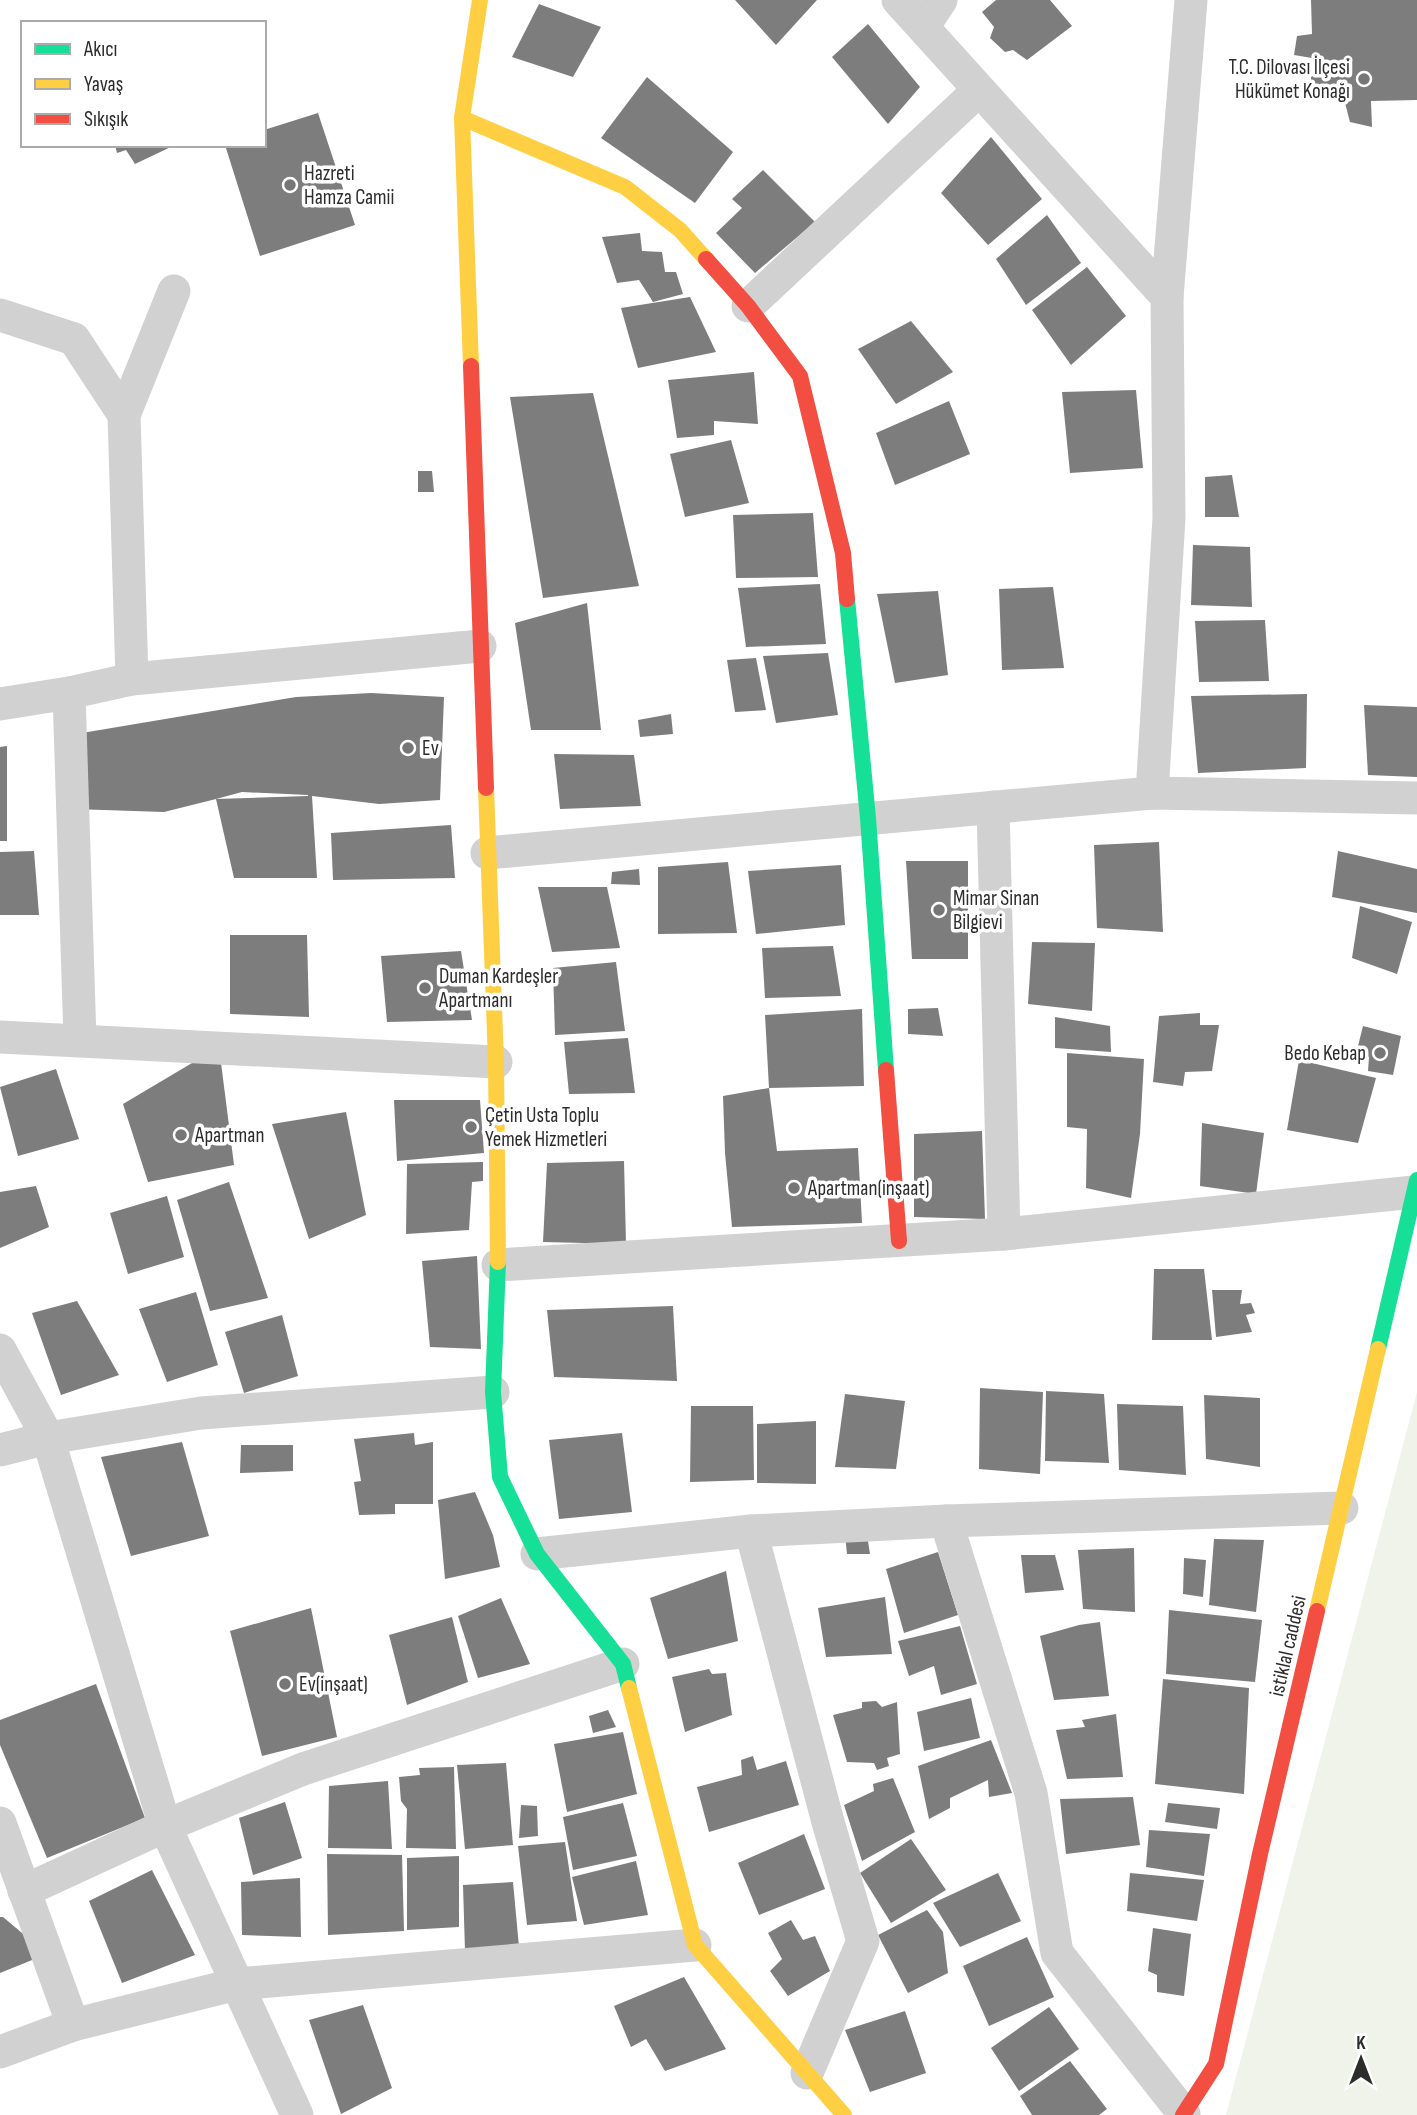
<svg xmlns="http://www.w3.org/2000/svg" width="1417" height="2115" font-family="'Sofia Sans Condensed',sans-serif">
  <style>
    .green { fill: #eff3ea }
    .building { fill: #7d7d7d; fill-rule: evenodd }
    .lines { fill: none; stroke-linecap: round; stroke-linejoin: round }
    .street { stroke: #d1d1d1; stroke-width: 33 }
    .fast { stroke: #16e098; stroke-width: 16 }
    .slow { stroke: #ffcf43; stroke-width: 16 }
    .jam { stroke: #f24e42; stroke-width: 16 }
    .poi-dot { fill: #767676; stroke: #fff; stroke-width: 2.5 }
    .labels { text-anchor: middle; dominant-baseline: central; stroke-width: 7; stroke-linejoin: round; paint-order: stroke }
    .poi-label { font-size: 21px; fill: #2c2c2c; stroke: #fff; text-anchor: start }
    .street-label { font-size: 21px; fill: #2c2c2c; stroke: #fff }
  </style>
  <rect width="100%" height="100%" fill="#fff"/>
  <!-- green -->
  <polygon class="green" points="1417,1392 1417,2115 1226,2115"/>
  <!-- building -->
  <g class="building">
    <polygon points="735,0 817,0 776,45"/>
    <polygon points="996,0 1050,0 1072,26 1027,60 1013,50 1005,52 990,38 994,27 982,12"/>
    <polygon points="1311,0 1417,0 1417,100 1371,101 1372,127 1350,122 1344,99 1310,99 1312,58 1294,55 1297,36 1312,34"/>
    <polygon points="539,4 601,27 573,77 512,57"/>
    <polygon points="868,24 920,87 888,124 832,57"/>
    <polygon points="647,77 733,152 695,203 601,138"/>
    <polygon points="318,113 355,225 260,256 225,145 264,145 264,130"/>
    <polygon points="991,137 1042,199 988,245 941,193"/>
    <polygon points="115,145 175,145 135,164 126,150 117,153"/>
    <polygon points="763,170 815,222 755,273 716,233 742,208 732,199"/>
    <polygon points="1047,215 1081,263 1026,305 996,259"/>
    <polygon points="640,233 642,251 662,252 665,272 676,272 683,294 653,302 639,280 617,283 602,237"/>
    <polygon points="1087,267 1126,316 1071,365 1032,310"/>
    <polygon points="690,297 716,352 638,368 621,308"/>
    <polygon points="911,321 953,372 896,404 858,349"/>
    <polygon points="754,372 758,424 714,421 714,435 677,438 668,380"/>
    <polygon points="1136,390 1143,468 1070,473 1062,392"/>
    <polygon points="593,393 639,586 543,598 510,397"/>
    <polygon points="949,401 970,454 895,485 876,433"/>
    <polygon points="731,440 749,503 685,517 670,454"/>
    <polygon points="418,471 432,471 434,492 418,492"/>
    <polygon points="1232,475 1239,517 1205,517 1205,477"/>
    <polygon points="813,513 818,577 736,578 733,515"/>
    <polygon points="1193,545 1250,547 1252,607 1191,605"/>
    <polygon points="820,584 826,644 746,647 738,588"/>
    <polygon points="1053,587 1064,668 1002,670 999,589"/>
    <polygon points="938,591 948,675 895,683 877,594"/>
    <polygon points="587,603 601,730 531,730 515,623"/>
    <polygon points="1265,620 1269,681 1199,682 1195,621"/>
    <polygon points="828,653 838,715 776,723 763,656"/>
    <polygon points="756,658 766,710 735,712 727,660"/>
    <path d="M371,693L444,697L440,800L379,804L312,796L317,878H234L216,799L164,812L73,809L70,735L296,697ZM242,792L308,795V796L216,799Z"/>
    <polygon points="1307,694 1306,768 1198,773 1191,696"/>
    <polygon points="1364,705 1417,707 1417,777 1368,775"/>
    <polygon points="671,714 673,734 640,737 638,720"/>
    <polygon points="7,746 7,841 0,841 0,747"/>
    <polygon points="554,754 634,755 641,806 560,809"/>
    <polygon points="451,825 455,878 333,880 331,833"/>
    <polygon points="1159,842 1163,932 1097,928 1094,845"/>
    <polygon points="34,851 39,915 0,915 0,852"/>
    <polygon points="1338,851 1417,869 1417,913 1332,897"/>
    <polygon points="906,861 968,861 968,959 912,959"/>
    <polygon points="728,862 737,933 658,934 658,867"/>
    <polygon points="841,865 845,925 756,934 748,871"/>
    <polygon points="639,869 640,885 611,884 612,872"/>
    <polygon points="538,887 607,887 620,948 552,952"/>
    <polygon points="1360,906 1412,922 1397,974 1352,958"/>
    <polygon points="230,935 307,935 309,1017 230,1014"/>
    <polygon points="1032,942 1095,943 1092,1011 1028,1004"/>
    <polygon points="833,946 841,996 765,998 762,948"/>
    <polygon points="461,951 472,1020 387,1022 381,956"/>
    <polygon points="616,962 625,1031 555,1035 553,968"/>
    <polygon points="938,1008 943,1036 908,1034 908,1009"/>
    <polygon points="862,1009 864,1086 769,1088 777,1151 858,1148 862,1223 732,1227 725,1153 723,1096 769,1088 765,1015"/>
    <polygon points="1200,1013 1200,1025 1219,1025 1212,1071 1185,1072 1183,1086 1153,1082 1159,1016"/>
    <polygon points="1055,1017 1110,1026 1111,1052 1055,1048"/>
    <polygon points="1363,1026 1401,1036 1393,1075 1368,1071 1369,1057 1357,1050"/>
    <polygon points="628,1038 635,1093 569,1094 564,1042"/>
    <polygon points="219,1047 234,1165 148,1182 123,1104"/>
    <polygon points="1067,1053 1144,1059 1140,1134 1131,1198 1086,1188 1087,1129 1067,1127"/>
    <polygon points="1299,1060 1376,1078 1358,1143 1287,1130"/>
    <polygon points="56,1069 79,1139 18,1156 0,1087"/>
    <polygon points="394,1100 480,1100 484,1153 397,1161"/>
    <polygon points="346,1112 366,1215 309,1239 272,1124"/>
    <polygon points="1202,1123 1264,1133 1256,1194 1200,1186"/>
    <polygon points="982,1131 985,1219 914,1217 914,1134"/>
    <polygon points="624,1161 626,1244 543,1242 547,1163"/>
    <polygon points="483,1162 483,1181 472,1182 469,1230 406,1234 407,1164"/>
    <polygon points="229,1182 268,1298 210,1311 177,1200"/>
    <polygon points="36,1186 49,1227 0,1248 0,1192"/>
    <polygon points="167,1196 184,1257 128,1274 110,1213"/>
    <polygon points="477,1256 481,1349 430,1347 422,1261"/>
    <polygon points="1154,1269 1204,1269 1212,1340 1152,1340"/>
    <polygon points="1212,1290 1242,1290 1240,1304 1251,1303 1255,1313 1246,1315 1252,1332 1216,1337"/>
    <polygon points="196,1292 218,1365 167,1382 139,1309"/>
    <polygon points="77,1301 119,1375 61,1395 32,1313"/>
    <polygon points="673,1306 677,1381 554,1377 547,1310"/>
    <polygon points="282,1315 298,1376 244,1393 225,1332"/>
    <polygon points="980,1388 1043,1392 1040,1474 979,1469"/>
    <polygon points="1046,1391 1104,1394 1109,1463 1045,1461"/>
    <polygon points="845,1394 905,1401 896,1469 835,1467"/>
    <polygon points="1204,1395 1260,1398 1260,1467 1206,1459"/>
    <polygon points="1117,1404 1183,1406 1186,1475 1119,1470"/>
    <polygon points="691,1406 753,1406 754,1480 690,1482"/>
    <polygon points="816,1421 816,1484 757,1483 757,1424"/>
    <polygon points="414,1433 415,1445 433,1442 433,1504 395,1504 395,1514 359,1515 354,1482 361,1481 354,1439"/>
    <polygon points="622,1433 632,1512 559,1519 549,1440"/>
    <polygon points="182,1442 209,1536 131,1556 101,1457"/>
    <polygon points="241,1445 293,1445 293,1471 240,1473"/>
    <polygon points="475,1492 493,1535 500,1567 445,1579 438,1500"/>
    <polygon points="845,1535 867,1535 870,1554 847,1554"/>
    <polygon points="1214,1539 1264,1540 1256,1612 1209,1605"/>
    <polygon points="1134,1548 1135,1612 1083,1609 1078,1550"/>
    <polygon points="938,1552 958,1615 904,1633 886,1569"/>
    <polygon points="1021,1555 1055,1555 1064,1590 1025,1593"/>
    <polygon points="1184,1558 1206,1560 1203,1597 1183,1594"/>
    <polygon points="726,1571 738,1641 668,1659 650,1598"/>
    <polygon points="885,1597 892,1654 826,1657 818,1608"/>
    <polygon points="501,1598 530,1664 478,1678 458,1616"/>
    <polygon points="311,1608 337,1737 262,1756 230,1631"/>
    <polygon points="1169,1610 1262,1620 1255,1682 1166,1674"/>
    <polygon points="452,1617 468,1682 407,1705 389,1635"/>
    <polygon points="1100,1622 1109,1696 1054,1700 1040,1636 1079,1625"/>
    <polygon points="960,1626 977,1684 941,1695 934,1666 909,1676 898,1641"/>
    <polygon points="709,1669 712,1674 726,1673 732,1715 685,1732 672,1677"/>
    <polygon points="1163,1679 1249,1688 1244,1794 1155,1784"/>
    <polygon points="96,1684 145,1818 47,1858 0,1745 0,1720"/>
    <polygon points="971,1698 980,1738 924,1751 917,1712"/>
    <polygon points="876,1701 882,1707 897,1702 900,1754 887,1758 889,1766 877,1770 874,1763 847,1762 833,1715 862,1708 862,1702"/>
    <polygon points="608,1710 616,1727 593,1733 589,1716"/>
    <polygon points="1116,1714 1123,1777 1067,1779 1056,1730 1085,1727 1082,1720"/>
    <polygon points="623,1732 637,1794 567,1812 554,1744"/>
    <polygon points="991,1740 1012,1793 989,1797 988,1780 950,1798 950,1808 929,1819 918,1766"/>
    <polygon points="753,1756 757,1770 786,1761 799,1805 709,1832 697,1787 742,1775 741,1760"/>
    <polygon points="506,1763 513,1845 465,1849 457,1765"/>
    <polygon points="454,1767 456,1849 406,1848 407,1809 401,1801 399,1777 420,1775 419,1768"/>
    <polygon points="893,1778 915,1832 862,1861 844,1805 874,1791 873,1784"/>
    <polygon points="388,1781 392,1849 328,1848 329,1786"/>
    <polygon points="1133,1797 1140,1845 1066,1854 1060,1799"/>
    <polygon points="285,1802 302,1858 253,1875 239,1818"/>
    <polygon points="623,1803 637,1856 573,1870 563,1817"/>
    <polygon points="1168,1803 1220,1808 1217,1829 1165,1822"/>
    <polygon points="521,1805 537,1806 538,1836 519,1838"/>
    <polygon points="1149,1830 1210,1834 1204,1876 1146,1867"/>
    <polygon points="804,1834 825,1889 759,1915 738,1863"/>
    <polygon points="911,1839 946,1890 891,1923 860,1873"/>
    <polygon points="565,1842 577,1921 527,1925 518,1846"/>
    <polygon points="327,1854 402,1855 404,1931 328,1935"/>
    <polygon points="459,1856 459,1927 407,1930 407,1858"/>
    <polygon points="636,1861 648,1915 584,1925 572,1877"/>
    <polygon points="152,1870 195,1955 122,1983 89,1901"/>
    <polygon points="998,1873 1021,1921 960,1947 933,1903"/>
    <polygon points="1130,1873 1204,1880 1197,1921 1127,1911"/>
    <polygon points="300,1878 301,1937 242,1935 241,1882"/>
    <polygon points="513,1882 519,1947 465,1951 463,1885"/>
    <polygon points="927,1910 943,1932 948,1973 908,1993 878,1935"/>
    <polygon points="0,1917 3,1917 47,1954 0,1973"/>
    <polygon points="791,1920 803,1940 815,1936 830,1971 788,1996 770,1971 782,1959 768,1933"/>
    <polygon points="1153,1928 1191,1934 1184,1996 1157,1992 1157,1975 1148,1971"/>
    <polygon points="1027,1937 1054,1997 989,2026 963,1966"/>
    <polygon points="684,1977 726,2049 665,2071 646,2039 631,2047 614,2006"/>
    <polygon points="363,2005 392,2088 341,2114 309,2020"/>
    <polygon points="1049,2007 1079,2049 1019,2091 991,2048"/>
    <polygon points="905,2011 926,2073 870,2092 845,2030"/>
    <polygon points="1070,2061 1107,2109 1099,2115 1032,2115 1020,2096"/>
  </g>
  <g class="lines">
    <!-- street -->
    <g class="street">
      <polyline points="898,0 1167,297 1169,518 1152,793"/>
      <polyline points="923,27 941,0"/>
      <polyline points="1167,297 1191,0"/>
      <polyline points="748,306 979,90"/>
      <polyline points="0,315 74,339 124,415"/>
      <polyline points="132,679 124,415 174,291"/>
      <polyline points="69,693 80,1040"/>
      <polyline points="0,704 69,693 132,679 480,646"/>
      <polyline points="993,807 1004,1234"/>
      <polyline points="487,853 1152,793 1417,798"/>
      <polyline points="0,1037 496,1062"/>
      <polyline points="498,1265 1004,1234 1414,1192"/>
      <polyline points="0,1350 48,1438 165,1826 297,2115"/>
      <polyline points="0,1450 48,1438 201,1413 493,1392"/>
      <polyline points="946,1521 1031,1793 1057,1953 1184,2114"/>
      <polyline points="751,1531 828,1822 863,1941 807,2073"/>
      <polyline points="537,1554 751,1531 946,1521 1342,1508"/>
      <polyline points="0,1823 73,2025"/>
      <polyline points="24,1891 165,1826 303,1769 623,1664"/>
      <polyline points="0,2052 73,2025 237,1984 695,1945"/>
    </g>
    <!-- fast -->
    <g class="fast">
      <polyline points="847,599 868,818 886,1070"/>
      <polyline points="498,1262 493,1392 500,1477 537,1554 623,1664 629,1688"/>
      <polyline points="1378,1349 1417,1180"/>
    </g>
    <!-- slow -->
    <g class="slow">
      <polyline points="462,118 625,187 680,230 706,259"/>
      <polyline points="471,366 462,118 480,0"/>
      <polyline points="486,788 496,1062 498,1262"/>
      <polyline points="1317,1611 1378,1349"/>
      <polyline points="629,1688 695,1945 844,2115"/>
    </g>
    <!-- jam -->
    <g class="jam">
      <polyline points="706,259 748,306 800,376 843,553 847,599"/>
      <polyline points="471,366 486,788"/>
      <polyline points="886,1070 899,1241"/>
      <polyline points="1183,2115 1216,2064 1260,1854 1317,1611"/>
    </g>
  </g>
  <!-- markers -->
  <g class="poi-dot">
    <circle cx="1364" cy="79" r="7"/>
    <circle cx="290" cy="185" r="7"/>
    <circle cx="408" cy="748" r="7"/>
    <circle cx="939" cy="910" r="7"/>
    <circle cx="425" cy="988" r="7"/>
    <circle cx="1380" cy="1053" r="7"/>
    <circle cx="471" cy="1127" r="7"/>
    <circle cx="181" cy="1135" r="7"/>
    <circle cx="794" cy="1188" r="7"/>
    <circle cx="285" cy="1684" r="7"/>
  </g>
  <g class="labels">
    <!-- poi labels -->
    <g class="poi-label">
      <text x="1350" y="67" text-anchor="end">T.C. Dilovası İlçesi<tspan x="1350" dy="24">Hükümet Konağı</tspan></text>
      <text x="304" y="173">Hazreti<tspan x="304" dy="24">Hamza Camii</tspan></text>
      <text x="422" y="748">Ev</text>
      <text x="953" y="898">Mimar Sinan<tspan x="953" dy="24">Bilgievi</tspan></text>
      <text x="439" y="976">Duman Kardeşler<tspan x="439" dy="24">Apartmanı</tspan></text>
      <text x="1366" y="1053" text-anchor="end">Bedo Kebap</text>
      <text x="485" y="1115">Çetin Usta Toplu<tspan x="485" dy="24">Yemek Hizmetleri</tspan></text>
      <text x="195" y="1135">Apartman</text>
      <text x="808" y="1188">Apartman(inşaat)</text>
      <text x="299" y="1684">Ev(inşaat)</text>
    </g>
    <!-- street labels -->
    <g class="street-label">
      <text transform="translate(1288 1646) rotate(-77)">istiklal caddesi</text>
    </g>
  </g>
  <!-- legend -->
  <rect x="21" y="21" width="245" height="126" fill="#ffffff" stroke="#ababab" stroke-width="2"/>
  <rect x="35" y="44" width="35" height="10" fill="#16e098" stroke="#ababab" stroke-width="2"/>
  <text x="84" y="56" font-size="21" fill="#2c2c2c">Akıcı</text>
  <rect x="35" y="79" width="35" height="10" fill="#ffcf43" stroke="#ababab" stroke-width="2"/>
  <text x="84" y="91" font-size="21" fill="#2c2c2c">Yavaş</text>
  <rect x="35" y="114" width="35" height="10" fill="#f24e42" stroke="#ababab" stroke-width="2"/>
  <text x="84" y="126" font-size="21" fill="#2c2c2c">Sıkışık</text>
  <!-- north arrow -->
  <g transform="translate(1361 2059)" stroke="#ffffff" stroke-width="5" paint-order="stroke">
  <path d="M0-5L12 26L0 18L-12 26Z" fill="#2c2c2c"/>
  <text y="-10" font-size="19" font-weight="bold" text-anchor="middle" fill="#2c2c2c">K</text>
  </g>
</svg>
